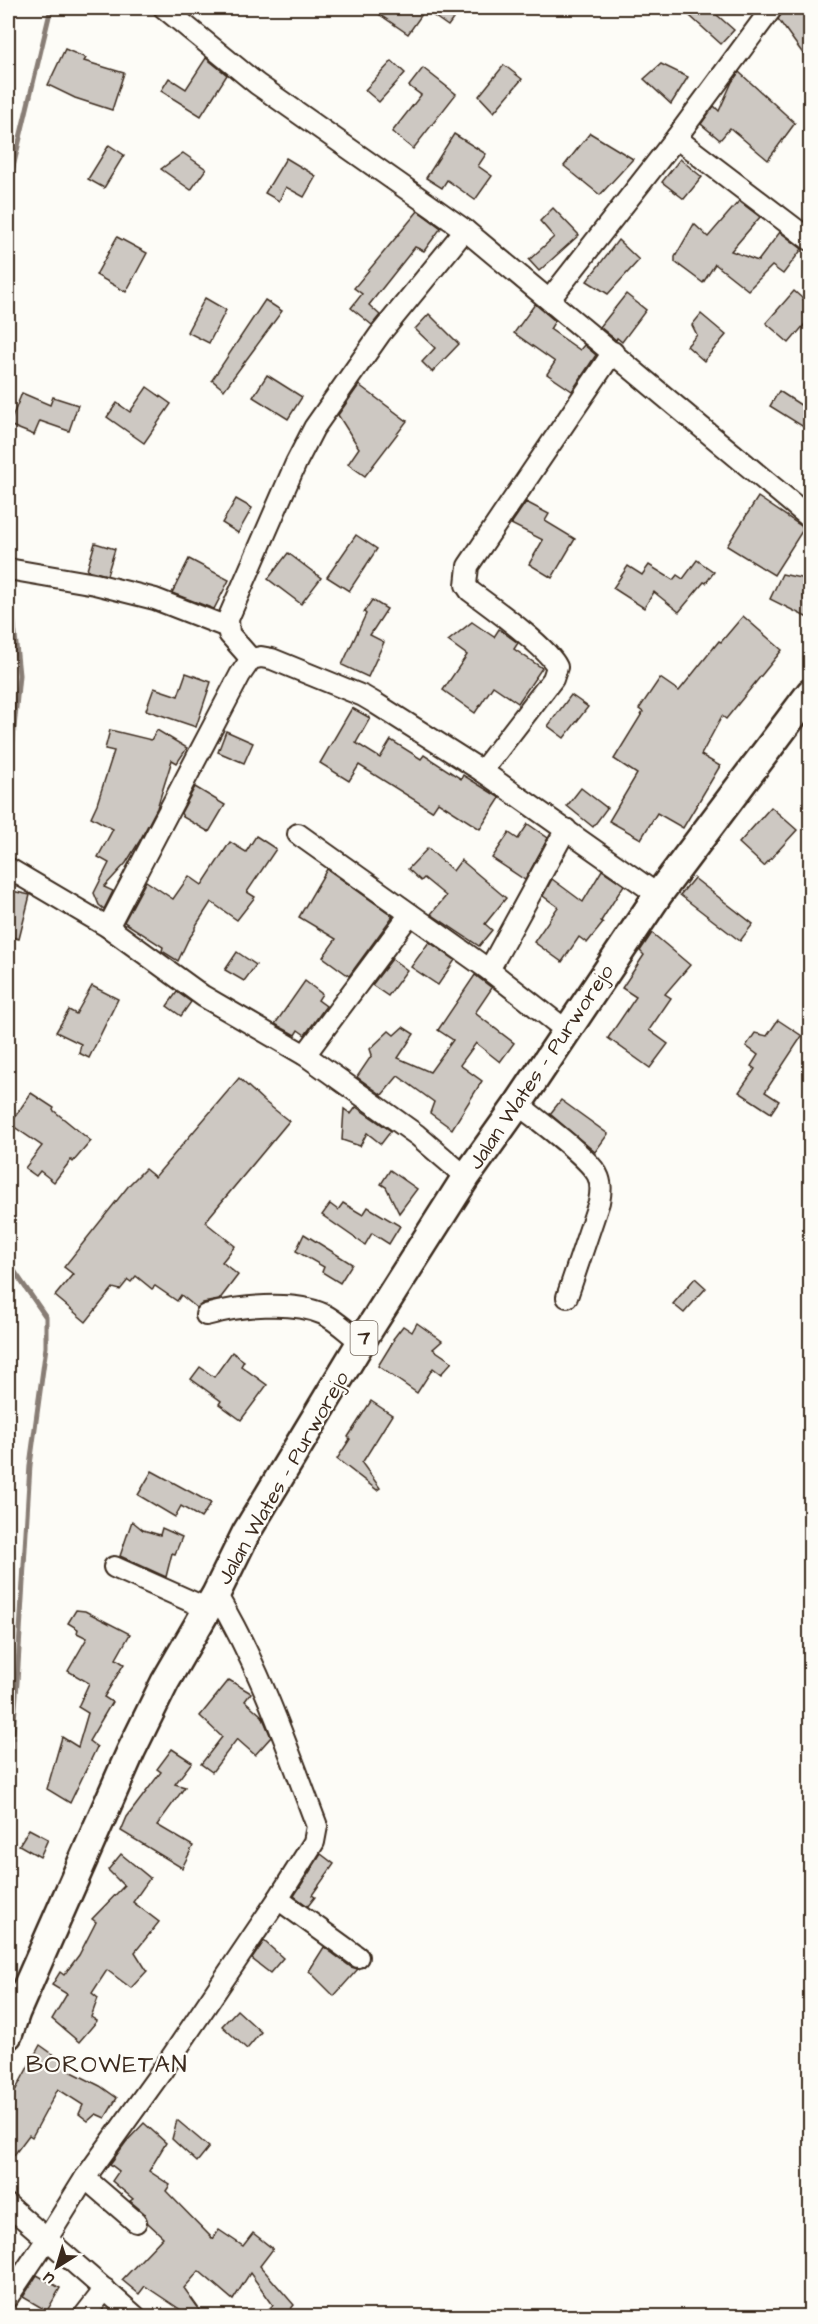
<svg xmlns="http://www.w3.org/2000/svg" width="818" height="2324" font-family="'Architects Daughter',sans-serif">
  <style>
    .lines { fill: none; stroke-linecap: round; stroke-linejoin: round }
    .stream { stroke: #887d74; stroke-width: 5 }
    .building { fill: #cdc8c2; stroke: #3b2a1e; stroke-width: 1.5 }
    .minor-casing { stroke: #3b2a1e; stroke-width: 24 }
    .highway-casing { stroke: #3b2a1e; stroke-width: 32 }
    .minor { stroke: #fdfcf7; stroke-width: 20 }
    .highway { stroke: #fdfcf7; stroke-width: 27 }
    .labels { text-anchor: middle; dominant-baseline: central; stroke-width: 4.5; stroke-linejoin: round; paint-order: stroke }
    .shield { fill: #fdfcf7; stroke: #75695f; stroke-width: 1.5 }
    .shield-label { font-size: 20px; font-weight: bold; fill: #3b2a1e }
    .street-label { font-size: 21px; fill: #3b2a1e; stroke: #fdfcf7 }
    .quarter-label { font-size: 24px; letter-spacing: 1.5px; fill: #3b2a1e; stroke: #fdfcf7 }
  </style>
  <rect width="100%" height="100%" fill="#fdfcf7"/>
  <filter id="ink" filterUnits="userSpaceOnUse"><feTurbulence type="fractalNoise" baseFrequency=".0167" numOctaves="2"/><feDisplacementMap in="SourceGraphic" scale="12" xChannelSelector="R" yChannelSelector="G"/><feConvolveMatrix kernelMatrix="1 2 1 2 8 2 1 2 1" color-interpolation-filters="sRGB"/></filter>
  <g filter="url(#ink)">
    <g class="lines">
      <!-- stream -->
      <g class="stream">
        <polyline points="8,203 9,184 51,8"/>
        <polyline points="8,792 19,675 9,575"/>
        <polyline points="8,1262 46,1317 46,1347 30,1465 17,1682 12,1747 8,1762"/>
      </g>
    </g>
    <!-- building -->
    <g class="building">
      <polygon points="370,8 461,8 448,26 425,10 408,34"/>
      <polygon points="681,8 709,8 734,30 721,44"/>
      <polygon points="785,8 810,8 810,44 804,55 778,19"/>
      <polygon points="65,49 86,58 84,61 124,73 112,110 75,98 48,85"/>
      <polygon points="206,58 227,75 201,116 161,91 169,78 186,89"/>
      <polygon points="392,61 405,73 379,102 365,90"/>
      <polygon points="661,64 688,77 671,104 644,79"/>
      <polygon points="504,65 522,79 494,112 479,96"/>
      <polygon points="423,68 456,94 413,149 392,132 421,95 409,86"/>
      <polygon points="739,72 795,123 768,160 730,128 720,140 701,124 714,106 719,111 732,82"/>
      <polygon points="590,133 633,159 600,195 564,166"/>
      <polygon points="454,134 486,154 478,166 492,176 475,200 447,180 442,188 426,178"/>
      <polygon points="109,145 124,155 104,188 88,179"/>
      <polygon points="183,153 206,169 191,190 161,169"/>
      <polygon points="286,158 316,176 304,197 286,187 279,201 265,193"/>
      <polygon points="680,159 702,177 684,199 662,182"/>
      <polygon points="739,201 760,217 731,251 758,261 780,232 802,249 783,274 772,266 748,290 715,264 703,283 675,262 675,257 694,224 708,237"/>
      <polygon points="553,208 579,235 539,271 529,260 554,237 540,221"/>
      <polygon points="418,211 441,228 424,251 415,247 369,305 380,315 372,325 351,308 362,294 354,288"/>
      <polygon points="117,237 147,253 126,292 96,275"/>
      <polygon points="618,240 639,260 608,294 587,281"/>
      <polygon points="794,291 810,305 810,318 789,343 766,323"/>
      <polygon points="626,294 646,310 622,342 617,338 616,340 600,327"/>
      <polygon points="205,298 226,310 209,343 187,332"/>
      <polygon points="265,300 282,311 224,390 212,380"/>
      <polygon points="535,304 555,321 550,329 580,350 584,345 596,355 572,391 547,374 555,362 514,333"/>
      <polygon points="429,314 459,344 432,372 422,362 435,348 415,329"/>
      <polygon points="701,314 726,335 704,361 687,346 697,335 692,325"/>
      <polygon points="267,375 302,397 288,419 253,397"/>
      <polygon points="359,385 407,421 365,476 348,464 359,448 338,415"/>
      <polygon points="147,387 171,404 144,443 107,417 117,403 130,412"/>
      <polygon points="779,391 810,411 810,431 770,406"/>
      <polygon points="22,393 50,405 53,397 78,405 69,431 40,421 34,435 9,425"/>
      <polygon points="758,497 804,528 774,575 727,546"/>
      <polygon points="236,499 252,508 238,533 222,523"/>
      <polygon points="526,502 549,514 545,521 575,539 552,578 529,564 543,540 511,524"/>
      <polygon points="356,535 377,549 349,591 327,577"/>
      <polygon points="95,543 115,549 107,575 87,570"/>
      <polygon points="288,553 321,578 301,604 268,579"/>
      <polygon points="189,559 229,580 214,609 172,593"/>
      <polygon points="697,560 714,572 706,583 704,582 679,612 654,592 644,608 613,588 628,566 642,575 649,565 673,580 677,575 683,579"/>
      <polygon points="782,574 810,580 810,619 770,599"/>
      <polygon points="372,600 387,609 370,635 384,642 368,677 342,665 366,614 364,612"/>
      <polygon points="743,616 782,650 726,719 722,716 701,755 720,766 683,828 657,813 641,839 609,821 637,774 614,759 643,712 639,709 660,678 679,691 719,641 721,642"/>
      <polygon points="472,622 494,637 499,629 518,643 514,649 542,668 518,703 493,686 475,713 443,690 467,655 448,641"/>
      <polygon points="186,673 211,682 196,727 146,710 154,688 178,696"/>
      <polygon points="571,695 588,707 564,738 548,726"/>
      <polygon points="352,708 370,718 356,743 380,758 391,740 421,759 424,755 461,779 463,775 500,798 480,829 438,802 432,811 359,765 349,781 320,763"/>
      <polygon points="110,730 151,740 157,730 187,748 177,763 172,760 157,808 139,842 126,863 104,887 113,891 104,909 99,905 94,893 109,863 98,857 113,829 91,817 97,804 114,751 105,749"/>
      <polygon points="226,731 253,743 244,763 218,752"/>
      <polygon points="195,787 225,805 209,832 183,817 181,813"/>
      <polygon points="581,788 607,808 593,827 567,806"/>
      <polygon points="771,807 797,830 764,866 739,843"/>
      <polygon points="528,824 548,838 525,880 492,858 509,833 518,839"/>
      <polygon points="256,836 276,849 247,892 255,897 237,920 211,902 195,927 195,930 188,940 178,961 162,951 163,947 124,922 146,881 173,899 189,876 202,885 230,842 246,852"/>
      <polygon points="428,848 453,871 461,860 506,898 485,924 492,930 479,946 431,914 446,896 424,878 421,881 408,869"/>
      <polygon points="327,869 393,916 349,976 323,957 336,939 299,917"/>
      <polygon points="602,870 624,885 601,921 603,923 587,943 579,937 562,962 534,942 558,907 543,896 552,879 583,902"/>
      <polygon points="694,878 753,924 740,941 680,895"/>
      <polygon points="12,891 30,895 19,939 8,936"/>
      <polygon points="652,933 690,965 665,994 671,998 649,1030 668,1044 650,1068 608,1038 636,997 622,988 644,955 640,951"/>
      <polygon points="429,942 455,960 438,985 411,967"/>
      <polygon points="237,952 256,965 244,981 225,970"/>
      <polygon points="392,959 407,970 388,996 372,985"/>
      <polygon points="475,975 492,988 475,1013 514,1043 500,1062 476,1043 460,1065 482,1081 452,1129 430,1113 434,1102 398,1076 382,1095 357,1077 372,1055 370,1049 389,1031 394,1035 403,1027 414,1034 398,1058 430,1072 453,1040 438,1030"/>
      <polygon points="305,981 322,994 318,1000 326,1006 305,1035 298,1030 295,1035 275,1024"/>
      <polygon points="92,986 118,999 89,1058 79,1053 81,1044 56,1032 69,1010 76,1014"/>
      <polygon points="177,992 191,1002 181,1016 167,1006"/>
      <polygon points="778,1020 802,1036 765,1092 779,1101 771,1113 739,1092 755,1069 751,1066 758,1055 746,1046 755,1033 767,1036"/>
      <polygon points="239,1078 265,1102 289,1121 205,1222 235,1246 222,1262 238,1275 219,1300 203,1303 197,1308 181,1295 177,1301 155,1286 152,1289 136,1276 131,1282 128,1280 120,1290 113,1288 86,1322 55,1296 73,1274 64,1267 130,1184 145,1169 155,1177"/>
      <polygon points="31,1093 54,1108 53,1110 91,1141 73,1162 71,1160 54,1182 40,1171 36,1176 25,1168 42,1146 10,1124"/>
      <polygon points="561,1100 608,1134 595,1152 550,1114"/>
      <polygon points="356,1107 391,1131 381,1144 367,1133 360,1146 342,1140 344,1109 351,1114"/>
      <polygon points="390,1170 417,1189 399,1213 386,1187 381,1184"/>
      <polygon points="343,1203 363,1215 368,1207 400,1226 389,1244 372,1233 365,1245 322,1215 330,1204 338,1210"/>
      <polygon points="304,1234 352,1264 340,1283 322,1272 324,1267 296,1251"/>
      <polygon points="695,1278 706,1288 684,1313 673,1304"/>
      <polygon points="417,1323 442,1341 433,1349 452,1362 441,1374 433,1368 417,1393 378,1366 394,1340 393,1339 403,1326 412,1332"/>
      <polygon points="232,1352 244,1361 241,1366 267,1385 241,1420 219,1404 221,1401 191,1379 200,1367 214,1377"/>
      <polygon points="371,1401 392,1415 362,1463 380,1488 377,1490 337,1459 350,1439 348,1437"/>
      <polygon points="152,1471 211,1503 201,1518 181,1506 175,1517 138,1495"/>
      <polygon points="132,1521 143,1530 160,1535 162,1528 182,1537 175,1554 172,1553 166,1577 120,1556"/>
      <polygon points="76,1610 85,1611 130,1634 116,1659 124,1664 104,1697 112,1702 89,1741 97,1747 70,1803 47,1789 62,1737 78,1747 88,1713 78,1707 89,1683 68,1671 87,1638 77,1633 78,1629 68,1623"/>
      <polygon points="229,1680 251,1693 245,1701 262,1716 271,1737 255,1755 237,1739 212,1772 201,1764 222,1737 200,1716"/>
      <polygon points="172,1749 192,1762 175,1784 185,1787 157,1825 193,1846 182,1868 121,1831 127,1817 161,1772 157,1769"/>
      <polygon points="29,1829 48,1839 40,1857 19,1845"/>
      <polygon points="121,1854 150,1878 133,1902 159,1922 135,1952 147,1971 131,1988 107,1970 92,1993 98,1998 91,2017 97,2021 79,2042 52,2019 67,1994 52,1985 60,1972 64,1975 79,1955 96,1922 92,1919 124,1886 108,1870"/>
      <polygon points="321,1854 334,1864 312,1895 315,1897 308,1906 294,1896"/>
      <polygon points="264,1941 283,1958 270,1973 252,1959"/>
      <polygon points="324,1947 351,1967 358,1969 334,1996 309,1971"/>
      <polygon points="237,2010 261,2032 247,2049 222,2026"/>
      <polygon points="40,2045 68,2065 68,2070 100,2086 117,2098 105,2118 96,2114 88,2121 79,2114 83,2105 58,2089 32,2137 29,2135 8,2163 8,2104"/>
      <polygon points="177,2120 209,2147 197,2162 172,2139"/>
      <polygon points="144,2123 166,2143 149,2171 170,2185 166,2191 213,2239 219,2230 243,2246 253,2233 273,2249 260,2266 294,2305 285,2316 262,2316 273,2305 250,2273 233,2300 199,2271 184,2288 204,2316 175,2316 181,2310 145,2286 139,2294 122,2280 163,2237 148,2223 144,2213 130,2201 133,2199 112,2181 119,2171 110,2164 126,2142"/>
      <polygon points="37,2275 60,2288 47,2311 23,2297"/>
    </g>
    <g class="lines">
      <!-- minor casing -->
      <g class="minor-casing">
        <g id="minor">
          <polyline points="164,8 257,84 465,230 810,518"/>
          <polyline points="676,138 810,240"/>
          <polyline points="550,299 676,138 772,8"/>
          <polyline points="8,569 95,584 155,599 227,627"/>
          <polyline points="251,659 229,634 228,619 296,463 314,428 380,334 465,230"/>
          <path d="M482,771L553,679L557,667C548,647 490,606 470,591L466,585L468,566L613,352"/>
          <polyline points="298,834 489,970 567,1031"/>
          <polyline points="8,868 108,927 203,996 305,1055 417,1135 466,1177"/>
          <polyline points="108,927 240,675 251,659 261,657 272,659 363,696 375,703 482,771 658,895"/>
          <polyline points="489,970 566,829"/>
          <polyline points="305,1055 410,914"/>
          <path d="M518,1104C537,1120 585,1154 597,1174C602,1183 601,1192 599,1202L567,1297"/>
          <path d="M206,1315C238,1306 292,1300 323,1314C336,1320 349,1333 361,1342"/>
          <polyline points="114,1567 208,1609"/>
          <polyline points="278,1899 358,1957"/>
          <polyline points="85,2178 136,2222"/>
          <polyline points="8,2205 135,2316"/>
          <path d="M8,2297L47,2239L85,2178L162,2071L278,1899L314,1842L317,1826C287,1747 260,1667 216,1594"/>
          <polyline points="84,2316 105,2289"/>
        </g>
      </g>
      <!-- highway casing -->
      <g class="highway-casing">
        <polyline id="highway" points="8,2035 16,2012 131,1751 165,1682 216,1594 246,1533 361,1342 466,1177 518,1104 658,895 810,693"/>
      </g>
      <!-- minor -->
      <use href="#minor" class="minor"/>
      <!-- highway -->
      <use href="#highway" class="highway"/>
    </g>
  </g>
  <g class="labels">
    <!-- shield labels -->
    <rect class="shield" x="350.5" y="1321" width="27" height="34" rx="4.5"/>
    <g class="shield-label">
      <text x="364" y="1338">7</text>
    </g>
    <!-- street labels -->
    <g class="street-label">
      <text transform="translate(541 1067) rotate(-56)">Jalan Wates - Purworejo</text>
      <text transform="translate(283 1478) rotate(-60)">Jalan Wates - Purworejo</text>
    </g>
    <!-- quarter labels -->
    <g class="quarter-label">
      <text x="107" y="2065">BOROWETAN</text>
    </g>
  </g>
  <!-- margin -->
  <rect width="818" height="2324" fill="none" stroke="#fdfcf7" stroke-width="30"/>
  <rect x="15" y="15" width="788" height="2294" fill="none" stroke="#3b2a1e" stroke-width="2" filter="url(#ink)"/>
  <!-- north arrow -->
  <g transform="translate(57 2267) rotate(217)" stroke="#fdfcf7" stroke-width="4.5" paint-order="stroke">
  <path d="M0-4.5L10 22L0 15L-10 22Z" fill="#3b2a1e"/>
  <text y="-9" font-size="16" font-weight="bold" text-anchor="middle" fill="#3b2a1e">U</text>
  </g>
</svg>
